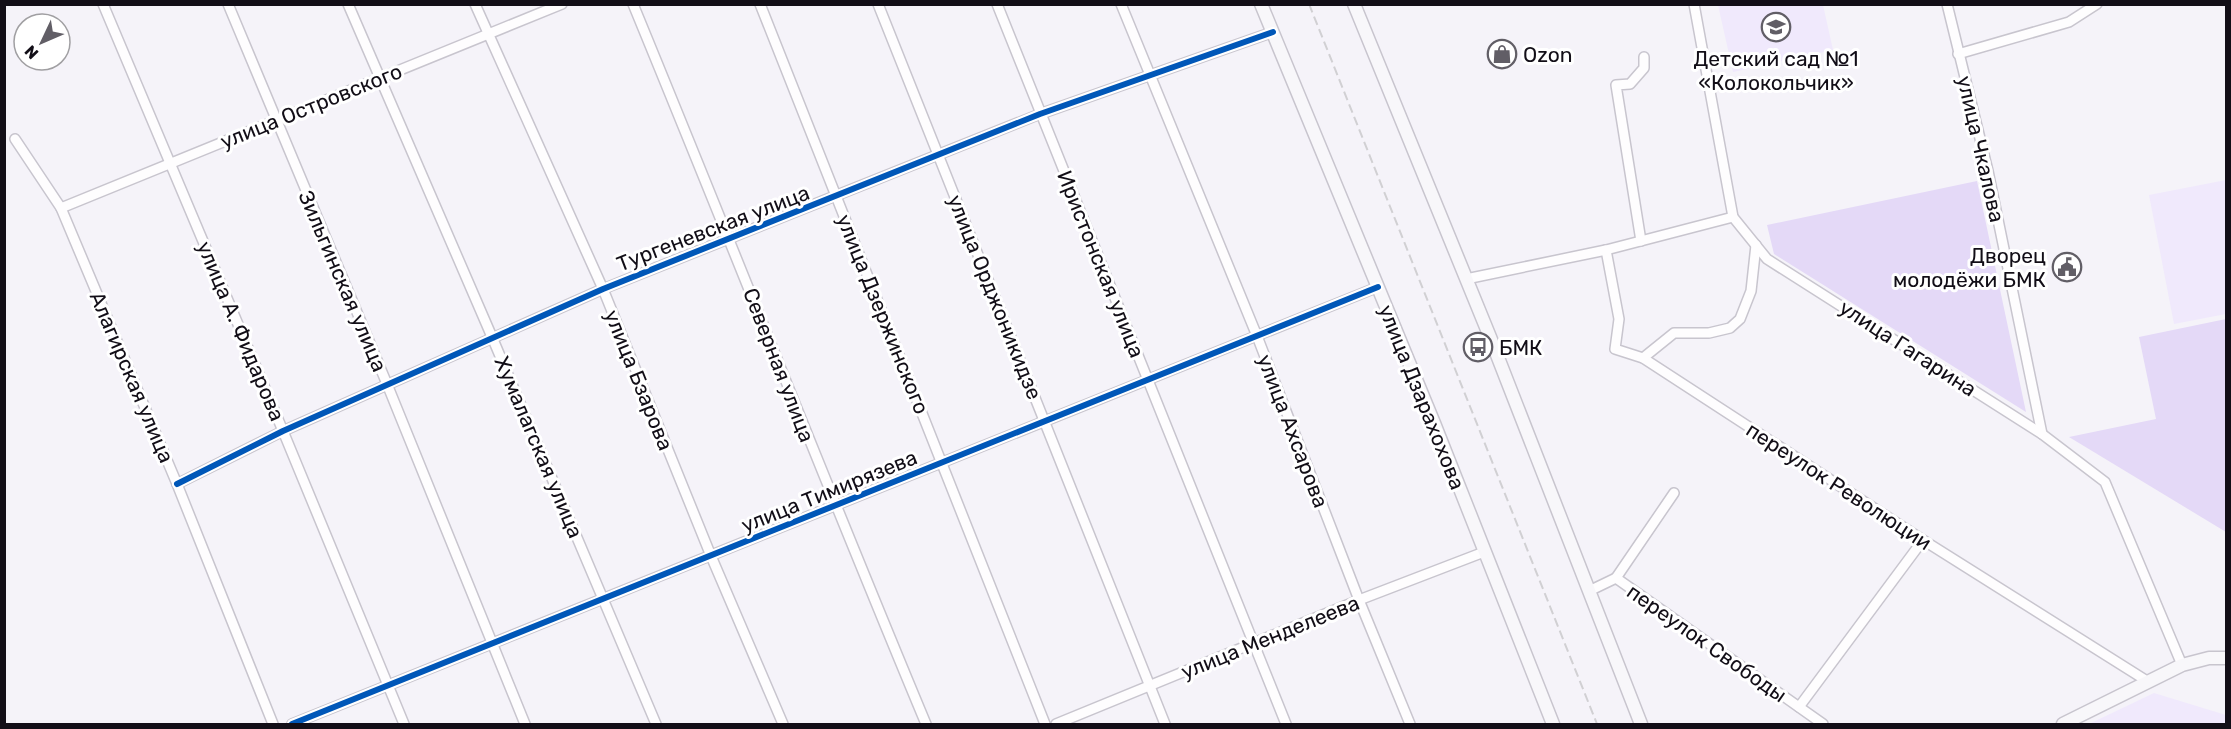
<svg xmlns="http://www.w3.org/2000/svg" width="2231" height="729" font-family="Rubik,sans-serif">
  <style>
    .built { fill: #f0e9fc }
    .green { fill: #e4d9f7 }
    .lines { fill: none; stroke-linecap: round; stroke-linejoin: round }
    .street-casing { stroke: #c8c5ce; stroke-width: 12 }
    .secondary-casing { stroke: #c8c5ce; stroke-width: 15 }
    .street { stroke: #fefdfe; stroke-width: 9 }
    .secondary { stroke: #f8f7fa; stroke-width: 12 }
    .rail { stroke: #d1d0d3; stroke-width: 2; stroke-dasharray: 9 4.5; stroke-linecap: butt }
    .cycleway-casing { stroke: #fff; stroke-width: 10 }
    .cycleway { stroke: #0057b8; stroke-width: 6 }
    .labels { text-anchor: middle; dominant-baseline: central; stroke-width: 6; stroke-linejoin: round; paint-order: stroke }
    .poi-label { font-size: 21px; fill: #120e17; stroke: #fff; text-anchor: start }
    .street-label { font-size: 21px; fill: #120e17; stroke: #fff }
  </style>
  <rect width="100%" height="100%" fill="#f5f3f9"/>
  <!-- built -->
  <g class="built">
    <polygon points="1718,5 1823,5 1833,50 1733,72"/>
    <polygon points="2226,180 2226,314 2174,324 2149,195"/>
    <polygon points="2154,693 2226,715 2226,724 2089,724"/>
  </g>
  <!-- green -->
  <g class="green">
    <polygon points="1977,181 2026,412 1774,254 1767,225"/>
    <polygon points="2226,319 2226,532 2069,437 2156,419 2139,337"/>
  </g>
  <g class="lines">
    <!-- street casing -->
    <g class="street-casing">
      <g id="street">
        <polyline points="103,4 283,431 404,724"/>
        <polyline points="228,4 387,384 525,724"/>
        <polyline points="348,4 492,337 656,724"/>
        <polyline points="475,4 603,289 711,556 783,724"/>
        <path d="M633,4C732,244 826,485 926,724"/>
        <polyline points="760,4 1045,724"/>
        <polyline points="878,4 1165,724"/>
        <polyline points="997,4 1286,724"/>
        <polyline points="1121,4 1257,336 1359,600 1410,724"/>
        <polyline points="1694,4 1733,217 1767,259 2042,434 2105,482 2182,665"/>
        <polyline points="1947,4 1988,171 2042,434"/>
        <polyline points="1958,54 2069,22 2097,4"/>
        <polyline points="15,139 61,208 177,484 273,724"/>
        <polyline points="61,208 562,4"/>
        <polyline points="1641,241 1616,85 1630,84 1644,68 1644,57"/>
        <polyline points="1606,250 1619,319 1615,349 1643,358 1923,540 2147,681"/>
        <polyline points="1466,279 1606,250 1733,217"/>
        <polyline points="1643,358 1674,333 1709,333 1730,328 1740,319 1751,291 1756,245"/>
        <polyline points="177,484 283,431 603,289 1040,114 1273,32"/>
        <polyline points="1616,578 1674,493"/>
        <polyline points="1589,591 1616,578 1823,724"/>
        <polyline points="1799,707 1923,540"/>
        <polyline points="292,724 1378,287"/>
        <polyline points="1056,724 1359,600 1484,552"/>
      </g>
    </g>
    <!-- secondary casing -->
    <g class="secondary-casing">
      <g id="secondary">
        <polyline points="1261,4 1434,423 1553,724"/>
        <polyline points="1354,4 1490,337 1641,724"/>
        <polyline points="2063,724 2182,665 2209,658 2226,658"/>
      </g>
    </g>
    <!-- street -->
    <use href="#street" class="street"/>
    <!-- secondary -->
    <use href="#secondary" class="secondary"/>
    <!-- rail -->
    <polyline class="rail" points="1309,4 1597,724"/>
    <!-- cycleway casing -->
    <g class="cycleway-casing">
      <g id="cycleway">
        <polyline points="177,484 283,431 603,289 1040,114 1273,32"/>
        <polyline points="292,724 1378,287"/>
      </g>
    </g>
    <!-- cycleway -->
    <use href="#cycleway" class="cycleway"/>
  </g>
  <!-- icons -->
  <defs>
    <g id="school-ring" transform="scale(1.5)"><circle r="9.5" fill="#fff" stroke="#615e66" stroke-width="1.5"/><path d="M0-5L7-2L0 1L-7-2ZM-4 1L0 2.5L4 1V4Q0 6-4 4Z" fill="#615e66"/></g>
    <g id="shop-ring" transform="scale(1.5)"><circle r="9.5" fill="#fff" stroke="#615e66" stroke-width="1.5"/><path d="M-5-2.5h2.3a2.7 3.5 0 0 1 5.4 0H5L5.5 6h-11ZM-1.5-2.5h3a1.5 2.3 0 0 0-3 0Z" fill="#615e66"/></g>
    <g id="civic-ring" transform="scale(1.5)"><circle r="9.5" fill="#fff" stroke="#615e66" stroke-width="1.5"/><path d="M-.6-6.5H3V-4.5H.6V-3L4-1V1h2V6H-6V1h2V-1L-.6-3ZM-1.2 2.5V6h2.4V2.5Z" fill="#615e66"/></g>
    <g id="bus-ring" transform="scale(1.5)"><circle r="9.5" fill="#fff" stroke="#615e66" stroke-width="1.5"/><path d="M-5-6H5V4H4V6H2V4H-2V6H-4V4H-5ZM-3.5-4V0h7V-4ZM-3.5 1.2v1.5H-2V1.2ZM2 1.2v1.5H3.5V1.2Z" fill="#615e66"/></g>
  </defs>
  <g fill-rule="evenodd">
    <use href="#school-ring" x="1776" y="27"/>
    <use href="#shop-ring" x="1502" y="54"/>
    <use href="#civic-ring" x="2067" y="267"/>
    <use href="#bus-ring" x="1478" y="347"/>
  </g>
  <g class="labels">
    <!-- poi labels -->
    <g class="poi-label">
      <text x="1523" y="54">Ozon</text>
      <text x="1776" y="58" text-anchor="middle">Детский сад №1<tspan x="1776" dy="24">«Колокольчик»</tspan></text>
      <text x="2046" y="255" text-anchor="end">Дворец<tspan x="2046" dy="24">молодёжи БМК</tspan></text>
      <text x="1499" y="347">БМК</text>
    </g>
    <!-- street labels -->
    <g class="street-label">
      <text transform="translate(311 106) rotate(-22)">улица Островского</text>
      <text transform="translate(1981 149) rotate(77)">улица Чкалова</text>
      <text transform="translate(713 228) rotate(-21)">Тургеневская улица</text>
      <text transform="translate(1101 264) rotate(68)">Иристонская улица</text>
      <text transform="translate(343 281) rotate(67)">Зильгинская улица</text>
      <text transform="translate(995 297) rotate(68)">улица Орджоникидзе</text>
      <text transform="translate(883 314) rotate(68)">улица Дзержинского</text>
      <text transform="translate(241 331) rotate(67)">улица А. Фидарова</text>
      <text transform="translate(1908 348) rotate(33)">улица Гагарина</text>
      <text transform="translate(779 365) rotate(69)">Северная улица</text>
      <text transform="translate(132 377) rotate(67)">Алагирская улица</text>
      <text transform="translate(639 380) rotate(68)">улица Бзарова</text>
      <text transform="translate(1422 397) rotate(68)">улица Дзарахохова</text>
      <text transform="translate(1293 431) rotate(69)">улица Ахсарова</text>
      <text transform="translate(539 447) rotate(67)">Хумалагская улица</text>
      <text transform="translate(1839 486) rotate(33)">переулок Революции</text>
      <text transform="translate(829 491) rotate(-22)">улица Тимирязева</text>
      <text transform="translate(1270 637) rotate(-22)">улица Менделеева</text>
      <text transform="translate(1707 643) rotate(35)">переулок Свободы</text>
    </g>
  </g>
  <!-- border -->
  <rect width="2231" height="729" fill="none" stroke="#120e17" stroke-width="12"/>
  <!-- north arrow -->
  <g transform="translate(42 42) rotate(226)"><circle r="28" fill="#ffffff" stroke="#a09fa2" stroke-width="1.5"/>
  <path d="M0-4.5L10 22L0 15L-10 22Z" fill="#615e66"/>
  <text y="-9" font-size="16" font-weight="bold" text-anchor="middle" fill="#120e17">N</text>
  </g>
</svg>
